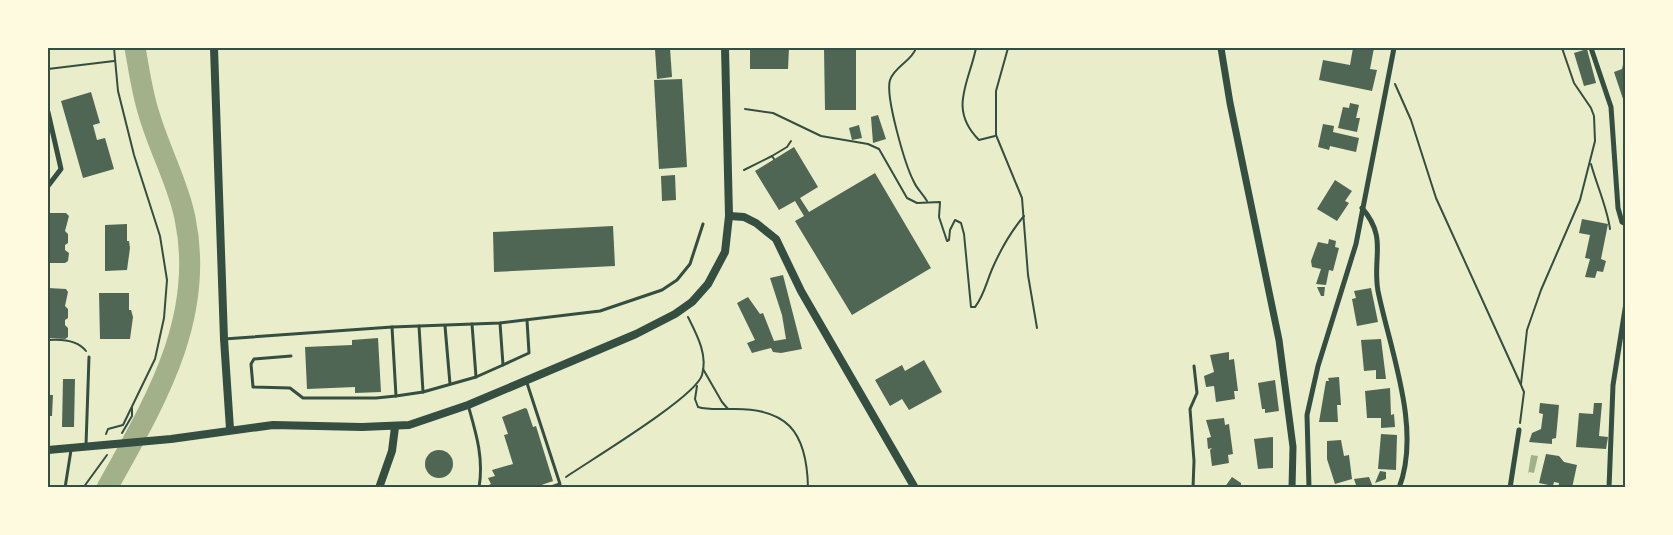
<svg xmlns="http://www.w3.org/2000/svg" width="1673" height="535" font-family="Arial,sans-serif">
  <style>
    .water { fill: #a3b18a }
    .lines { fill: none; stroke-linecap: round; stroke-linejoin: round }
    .river { stroke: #a3b18a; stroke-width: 21 }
    .building { fill: #4f6655 }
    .path { stroke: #344e41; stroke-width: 2 }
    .service { stroke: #344e41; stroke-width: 3 }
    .minor { stroke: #344e41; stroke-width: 5 }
    .tertiary { stroke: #344e41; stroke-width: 7 }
    .secondary { stroke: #344e41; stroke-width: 8 }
    .neatline { fill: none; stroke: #344e41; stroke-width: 2 }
  </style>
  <rect width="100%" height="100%" fill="#e9edc9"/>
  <!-- water -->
  <polygon class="water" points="1531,455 1538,456 1534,473 1529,472 1528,474"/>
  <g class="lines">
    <!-- river -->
    <path class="river" d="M107,488C154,403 206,319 185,218C178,183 159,149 149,114C142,93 139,69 135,48"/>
  </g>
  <!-- building -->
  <g class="building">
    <polygon points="670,48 672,77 657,79 655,49"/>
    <polygon points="750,48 789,48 788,69 750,69"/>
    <polygon points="824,48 856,48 856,110 825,110"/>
    <polygon points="1353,48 1374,48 1370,69 1377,70 1372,91 1319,80 1323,60 1350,65"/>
    <polygon points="1587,49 1596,83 1584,86 1574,53"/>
    <polygon points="1625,56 1626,98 1623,99 1614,72 1622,69"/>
    <polygon points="682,79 687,167 659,169 654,80"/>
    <polygon points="91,92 100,123 93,125 97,140 105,138 114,169 83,178 61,101"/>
    <polygon points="1350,103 1359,105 1356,118 1360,118 1357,132 1338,128 1343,107 1349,108"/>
    <polygon points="878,115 886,139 873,143 871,117"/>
    <polygon points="1323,124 1334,126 1333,132 1359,138 1356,152 1330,146 1329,150 1318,147"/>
    <polygon points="859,125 862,138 852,140 849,128"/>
    <polygon points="794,147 818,187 800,198 809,212 875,173 931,268 852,315 795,221 804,216 795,201 779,210 755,171"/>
    <polygon points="675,175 676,200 662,201 661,176"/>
    <polygon points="1335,180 1352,191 1345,201 1349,203 1337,221 1317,209"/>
    <polygon points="48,213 66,213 69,216 65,231 68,234 68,243 65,245 65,250 69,253 68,261 65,263 48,263"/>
    <polygon points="1582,219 1608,224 1601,259 1606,261 1603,272 1597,271 1595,278 1585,277 1590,259 1585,258 1590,235 1579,233"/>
    <polygon points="127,224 127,241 129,241 130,248 127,270 105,271 105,225"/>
    <polygon points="613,226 615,266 494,272 493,232"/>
    <polygon points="1329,239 1336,241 1335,247 1339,248 1333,271 1329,270 1326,285 1316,284 1321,269 1312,267 1311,261 1318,242 1328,244"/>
    <polygon points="783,275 802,349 781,353 773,352 771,348 752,353 747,343 755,340 737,303 748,297 760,314 763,313 774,341 786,339 782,315 770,278"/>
    <polygon points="1317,287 1325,287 1324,296 1321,296"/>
    <polygon points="48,288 66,289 68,292 65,306 68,309 68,318 65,320 65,325 68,328 68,337 65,339 48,338"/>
    <polygon points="1371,288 1378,322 1357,326 1352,299 1356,298 1354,291"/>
    <polygon points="99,293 129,293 129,310 131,310 133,317 130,339 100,339"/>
    <polygon points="378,338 381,392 355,393 355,387 307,389 305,347 352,345 352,340"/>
    <polygon points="1381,339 1386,379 1376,379 1376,370 1364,371 1361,340"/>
    <polygon points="1229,352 1229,360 1234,359 1238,391 1234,391 1235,399 1216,402 1214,386 1206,387 1204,376 1214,372 1210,355"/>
    <polygon points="924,360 942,392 909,410 902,399 890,406 875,380 902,365 905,371"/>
    <polygon points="1339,377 1341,405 1337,405 1338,422 1319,422 1326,381 1329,381 1328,378"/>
    <polygon points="63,379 75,379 74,427 62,427"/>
    <polygon points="1275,380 1279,411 1265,413 1265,409 1262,409 1258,383"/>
    <polygon points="1390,388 1391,415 1394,414 1395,427 1381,428 1381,418 1367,418 1365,391"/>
    <polygon points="48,395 53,395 52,416 48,416"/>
    <polygon points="1540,403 1559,405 1556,438 1552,439 1552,444 1529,442 1532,433 1541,429 1543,414 1539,413"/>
    <polygon points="1594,403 1602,403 1599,436 1608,437 1606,449 1576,447 1579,413 1593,414"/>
    <polygon points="525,408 527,409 533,427 536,426 553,481 533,488 482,488 491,484 488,478 495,476 492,470 513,464 504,435 508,434 502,417"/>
    <polygon points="1224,418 1225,425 1229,424 1233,454 1228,455 1229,463 1212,466 1210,450 1212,448 1208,449 1207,438 1211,437 1206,420"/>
    <polygon points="1381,434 1397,435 1396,470 1378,469"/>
    <polygon points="1273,437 1273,468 1258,469 1254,439"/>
    <polygon points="1341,440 1344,456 1349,455 1352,479 1335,484 1327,459 1327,441"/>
    <circle cx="439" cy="464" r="14"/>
    <polygon points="1546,454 1559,456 1564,462 1577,465 1572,488 1558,488 1559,483 1554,482 1553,486 1539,483"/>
    <polygon points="1380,471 1386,472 1386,479 1375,483"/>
    <polygon points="1232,477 1241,483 1241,488 1224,488"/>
    <polygon points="1369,477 1373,487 1357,488 1354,479"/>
  </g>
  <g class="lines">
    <!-- path -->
    <g class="path">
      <path d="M916,48C912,61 895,66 890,80C885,96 905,165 914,182C917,189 923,194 927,201"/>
      <path d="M976,48C969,83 948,109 979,140L995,136"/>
      <polyline points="1008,48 996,91 996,135 1022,198 1028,275 1037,328"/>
      <polyline points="48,69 114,61"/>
      <polyline points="1395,84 1411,120 1436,198 1521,385 1524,392 1520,423"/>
      <path d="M745,109L773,113L821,136L868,144L879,149L907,198L917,203L940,202L939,217L947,241L949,240L950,230L955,220L961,223L964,234L971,307H975C984,296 987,280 993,267C1001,249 1012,230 1024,216"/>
      <polyline points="774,159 772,156 787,147 791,141"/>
      <path d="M1591,164C1597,186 1607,207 1610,229"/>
      <polyline points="744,170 772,156"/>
      <path d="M48,340C60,339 77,339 86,351"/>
      <polyline points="703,369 722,402 728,409"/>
      <polyline points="1521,384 1527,330 1541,290 1580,200 1595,141 1594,116 1591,108 1574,83 1562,48"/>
      <path d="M697,386L695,399L698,407C708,410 719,409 729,409C786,407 807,430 808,488"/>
      <polyline points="122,433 132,416 132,408"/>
      <polyline points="106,434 108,429 123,425 155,359 164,318 167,280 160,236 134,155 118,91 114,48"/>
      <path d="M566,477C589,461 696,397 702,375C708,355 697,335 688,317"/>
      <polyline points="83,488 107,455"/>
    </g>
    <!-- service -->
    <g class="service">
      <polyline points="500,323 503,365 529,353 527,320"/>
      <polyline points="472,324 476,377"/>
      <polyline points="445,326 450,384"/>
      <polyline points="224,339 392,327 500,323 600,311 662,290 677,280 690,264 703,224"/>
      <polyline points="291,356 254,359 251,364 253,387 290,388 303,398 376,398 396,396 392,327"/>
      <polyline points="526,380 560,484 548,488"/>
      <polyline points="423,392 476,377 503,365"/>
      <polyline points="396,396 423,392 419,326"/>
      <path d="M468,405C476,433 484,458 479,488"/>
      <polyline points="86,445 89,357"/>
      <polyline points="65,488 71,450"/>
      <polyline points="1193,488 1194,461 1190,409 1197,393 1194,366"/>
    </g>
    <!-- minor -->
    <g class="minor">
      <polyline points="1591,48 1611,107 1618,208 1622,222 1626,224"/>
      <polyline points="48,112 61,169 48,186"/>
      <path d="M1362,208C1388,238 1372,257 1378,291C1390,350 1422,429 1399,488"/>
      <polyline points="1309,488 1307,415 1318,366 1356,244 1394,48"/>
      <polyline points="1510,488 1519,430"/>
      <polyline points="1609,488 1613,385 1626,303"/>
    </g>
    <!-- tertiary -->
    <polyline class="tertiary" points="1221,48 1230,103 1279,340 1293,447 1292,488"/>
    <!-- secondary -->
    <g class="secondary">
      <polyline points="214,48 224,339 230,429"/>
      <polyline points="729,216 744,217 756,223 776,239 801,291 915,488"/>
      <polyline points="48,450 171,439 273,425 362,427 409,425 468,405 636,334 675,314 692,302 708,284 725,252 729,216 725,48"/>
      <polyline points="379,488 392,451 395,427"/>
    </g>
  </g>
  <!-- border -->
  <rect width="1673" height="535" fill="none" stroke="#fefae0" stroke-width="98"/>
  <rect x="49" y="49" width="1575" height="437" class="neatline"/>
</svg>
